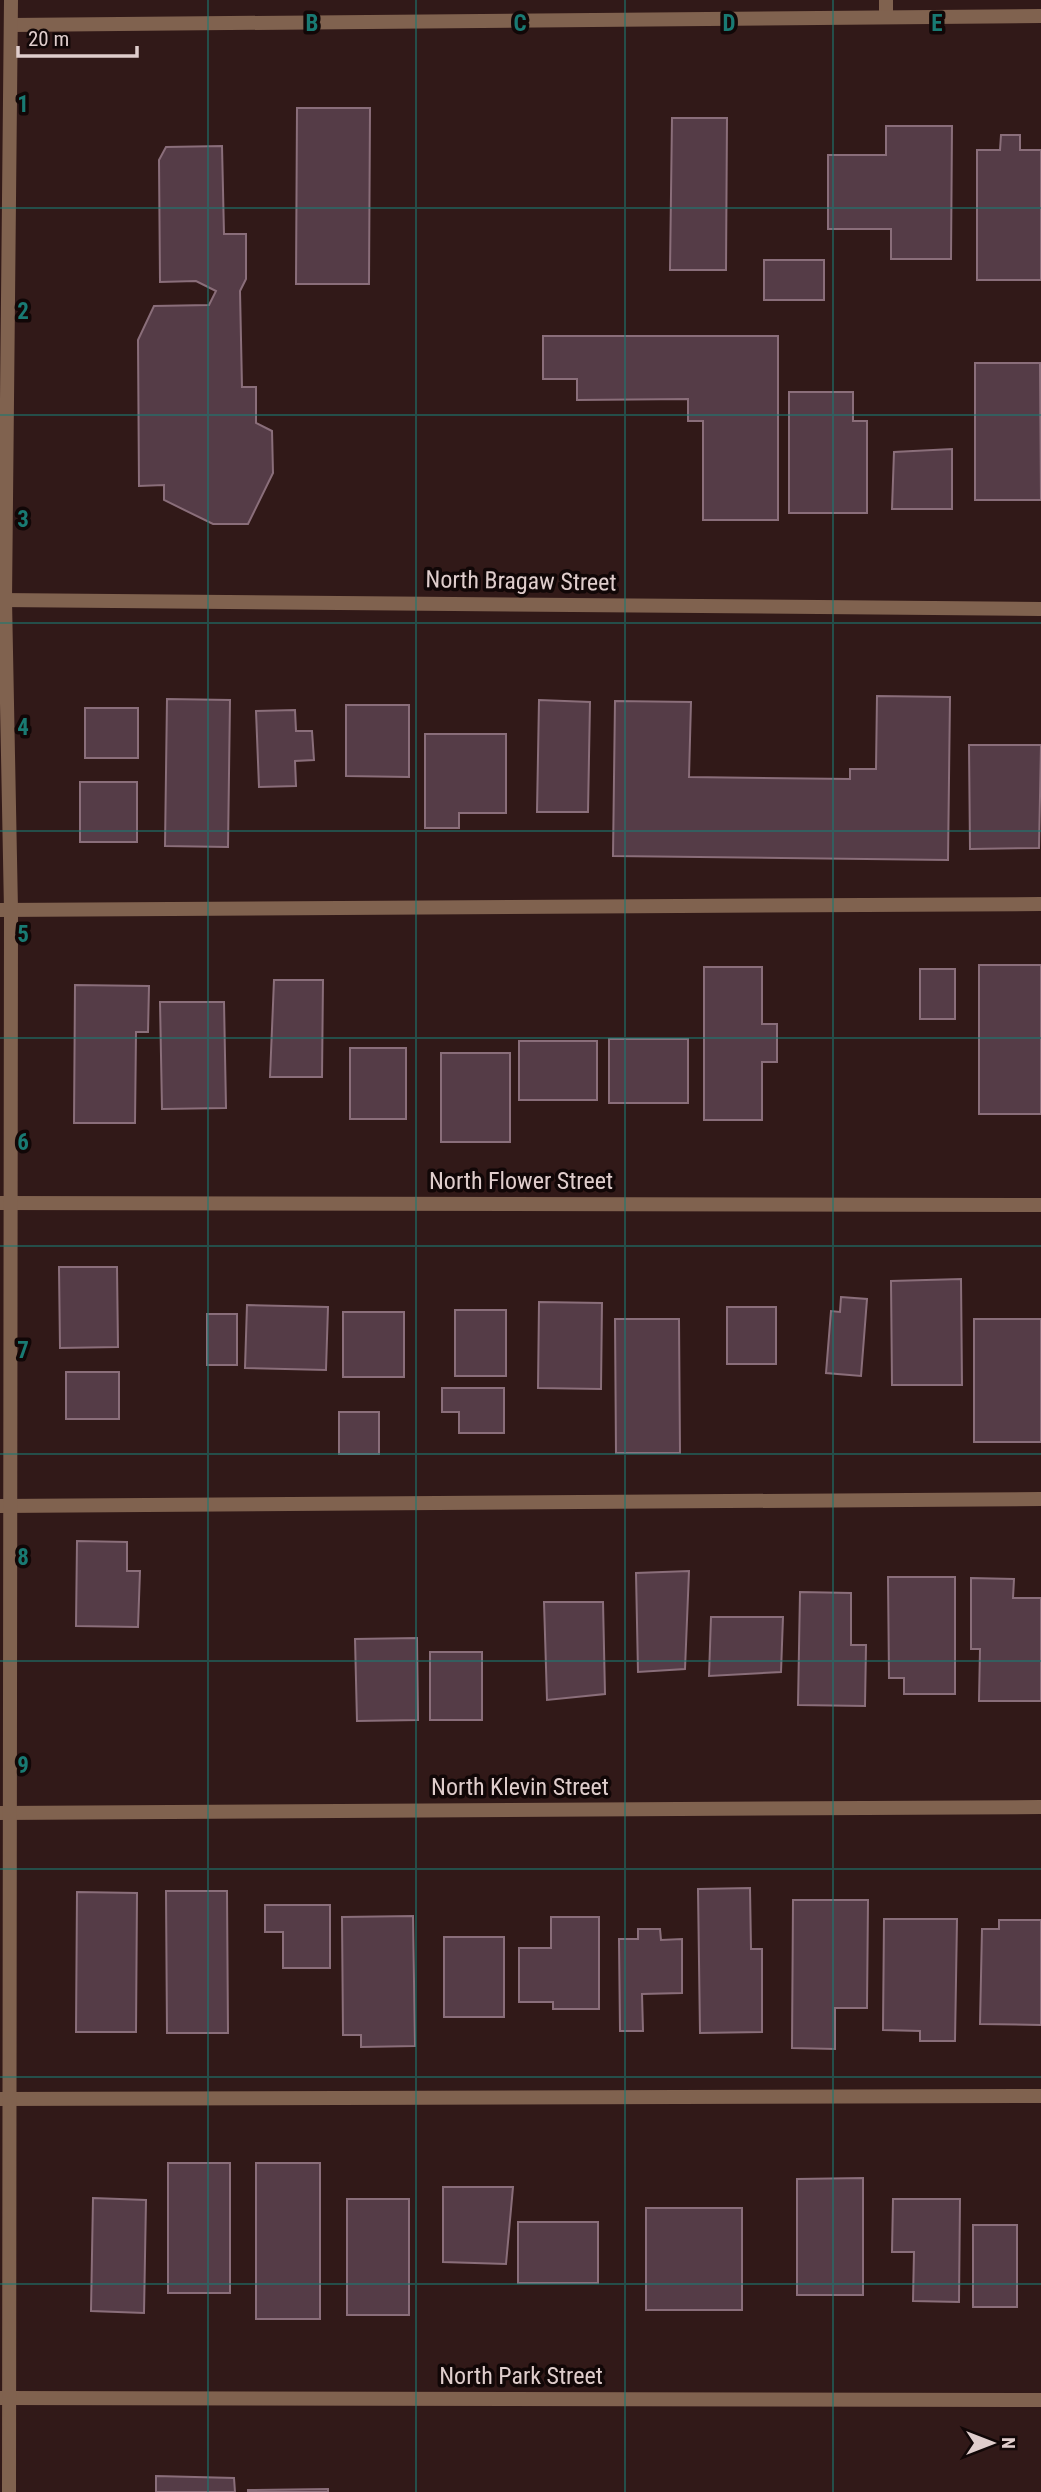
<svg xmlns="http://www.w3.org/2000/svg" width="1041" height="2492" font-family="'Roboto Condensed',sans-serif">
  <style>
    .building { fill: #553c47; stroke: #8a6e7a; stroke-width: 2 }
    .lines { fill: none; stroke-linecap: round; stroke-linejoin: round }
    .service { stroke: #80624f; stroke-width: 14 }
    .minor { stroke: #80624f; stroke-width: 14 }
    .grid { fill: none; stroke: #197a73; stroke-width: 2; stroke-opacity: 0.55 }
    .labels { text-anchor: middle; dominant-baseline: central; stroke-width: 7; stroke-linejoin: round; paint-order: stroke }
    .street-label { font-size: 24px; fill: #dfcdcc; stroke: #110707 }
    .grid-label { font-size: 23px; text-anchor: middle; font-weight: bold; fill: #197a73; stroke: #110707; stroke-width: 7; stroke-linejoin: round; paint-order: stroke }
  </style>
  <rect width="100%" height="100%" fill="#311918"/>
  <!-- building -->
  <g class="building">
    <polygon points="297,108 370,108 369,284 296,284"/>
    <polygon points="672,118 727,118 726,270 670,270"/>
    <polygon points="886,126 952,126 951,259 891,259 891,229 828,229 828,155 886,155"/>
    <polygon points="1001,135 1020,135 1020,150 1041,150 1041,280 977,280 977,150 1000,150"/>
    <polygon points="222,146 224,234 246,234 246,279 240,291 242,387 256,387 256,423 272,431 273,473 248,524 213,524 164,500 164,485 139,486 138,340 154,306 209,305 216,291 196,281 160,282 159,160 166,147"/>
    <rect x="764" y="260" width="60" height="40"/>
    <polygon points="543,336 778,336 778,520 703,520 703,421 688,421 688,399 577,400 577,379 543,379"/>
    <polygon points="975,363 1040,363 1041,500 975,500"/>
    <polygon points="789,392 853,392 853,421 867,421 867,513 789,513"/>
    <polygon points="952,449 952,509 892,509 894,452"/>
    <polygon points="877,696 950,697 948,860 613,856 615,701 691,702 689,777 850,779 850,769 876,769"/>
    <polygon points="167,699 230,700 228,847 165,846"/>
    <polygon points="539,700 590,702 588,812 537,812"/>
    <polygon points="346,705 409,705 409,777 346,776"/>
    <rect x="85" y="708" width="53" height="50"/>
    <polygon points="295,710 296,731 312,731 314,760 295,761 296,786 259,787 256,711"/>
    <polygon points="425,734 506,734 506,813 459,813 459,828 425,828"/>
    <polygon points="969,745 1041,745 1039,848 970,849"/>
    <rect x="80" y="782" width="57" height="60"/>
    <rect x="979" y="965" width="62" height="149"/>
    <polygon points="704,967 762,967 762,1024 777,1024 777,1062 762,1062 762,1120 704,1120"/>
    <rect x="920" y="969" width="35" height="50"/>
    <polygon points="274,980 323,980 322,1077 270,1077"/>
    <polygon points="75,985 149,986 148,1032 136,1032 135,1123 74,1123"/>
    <polygon points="160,1002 224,1002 226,1108 162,1109"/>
    <rect x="609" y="1039" width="79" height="64"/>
    <rect x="519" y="1041" width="78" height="59"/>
    <rect x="350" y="1048" width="56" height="71"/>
    <rect x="441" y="1053" width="69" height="89"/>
    <polygon points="59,1267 117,1267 118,1347 60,1348"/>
    <polygon points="961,1279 962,1385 892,1385 891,1281"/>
    <polygon points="841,1297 867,1299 861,1376 826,1373 831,1311 840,1312"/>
    <polygon points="539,1302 602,1303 601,1389 538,1388"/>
    <polygon points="247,1305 328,1307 326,1370 245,1368"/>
    <rect x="727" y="1307" width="49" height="57"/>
    <rect x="455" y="1310" width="51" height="66"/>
    <rect x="343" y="1312" width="61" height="65"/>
    <rect x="207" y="1314" width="30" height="51"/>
    <polygon points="615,1319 679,1319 680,1453 616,1453"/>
    <rect x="974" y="1319" width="67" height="123"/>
    <rect x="66" y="1372" width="53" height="47"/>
    <polygon points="442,1388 504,1388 504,1433 459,1433 459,1412 442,1412"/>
    <rect x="339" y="1412" width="40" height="42"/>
    <polygon points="77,1541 127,1542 127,1571 140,1571 138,1627 76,1626"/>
    <polygon points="689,1571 685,1669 638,1672 636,1573"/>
    <polygon points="888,1577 955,1577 955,1694 904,1694 904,1678 889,1678"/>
    <polygon points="971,1578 1014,1579 1013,1598 1041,1598 1041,1701 979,1701 980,1649 971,1649"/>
    <polygon points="800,1592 851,1593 851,1645 866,1645 865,1706 798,1705"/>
    <polygon points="544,1602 603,1602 605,1694 547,1700"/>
    <polygon points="711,1617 783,1617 781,1672 709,1676"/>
    <polygon points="417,1638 418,1720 357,1721 355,1639"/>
    <rect x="430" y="1652" width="52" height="68"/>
    <polygon points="750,1888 751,1949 762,1949 762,2032 700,2033 698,1889"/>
    <polygon points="166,1891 227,1891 228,2033 167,2033"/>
    <polygon points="77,1892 137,1893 136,2032 76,2032"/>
    <polygon points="793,1900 868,1900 867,2008 835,2008 835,2049 792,2048"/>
    <polygon points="265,1905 330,1905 330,1968 283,1968 283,1932 265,1932"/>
    <polygon points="413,1916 415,2046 361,2047 361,2035 343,2035 342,1917"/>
    <polygon points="551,1917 599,1917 599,2009 553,2009 553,2002 519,2002 519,1948 551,1948"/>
    <polygon points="884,1919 957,1919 955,2041 920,2041 920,2031 883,2030"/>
    <polygon points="999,1920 1041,1920 1041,2025 980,2024 982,1929 999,1929"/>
    <polygon points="638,1929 660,1929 661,1940 682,1939 682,1993 642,1994 643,2031 620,2031 619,1939 638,1939"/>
    <rect x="444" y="1937" width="60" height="80"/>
    <rect x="168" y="2163" width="62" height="130"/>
    <rect x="256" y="2163" width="64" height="156"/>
    <polygon points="863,2178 863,2295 797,2295 797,2179"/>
    <polygon points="443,2187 513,2187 506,2264 443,2262"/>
    <polygon points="93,2198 146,2200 144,2313 91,2311"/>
    <rect x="347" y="2199" width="62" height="116"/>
    <polygon points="893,2199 960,2199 959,2302 913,2301 914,2252 892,2252"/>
    <rect x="646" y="2208" width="96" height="102"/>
    <rect x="518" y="2222" width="80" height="61"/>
    <rect x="973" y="2225" width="44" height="82"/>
    <polygon points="156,2476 234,2478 235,2492 156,2492"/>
    <polygon points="328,2489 328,2492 248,2492 248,2490"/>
  </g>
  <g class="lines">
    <!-- service -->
    <g class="service">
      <polyline points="886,0 886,17"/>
      <polyline points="0,910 1041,904"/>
      <polyline points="0,1506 1041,1499"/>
      <polyline points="0,2099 1041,2096"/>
    </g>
    <!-- minor -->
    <g class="minor">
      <polyline points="11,25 1041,16"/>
      <polyline points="0,600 1041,609"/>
      <polyline points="1,1203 1041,1205"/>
      <polyline points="0,1813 1041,1807"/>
      <polyline points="1,2398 1041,2400"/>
      <polyline points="9,2492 11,910 5,600 11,0"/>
    </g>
  </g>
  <!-- grid -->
  <path class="grid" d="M208,0V2492M416,0V2492M625,0V2492M833,0V2492M0,208H1041M0,415H1041M0,623H1041M0,831H1041M0,1038H1041M0,1246H1041M0,1454H1041M0,1661H1041M0,1869H1041M0,2077H1041M0,2284H1041"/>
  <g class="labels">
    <!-- street labels -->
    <g class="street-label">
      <text transform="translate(521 581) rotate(1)">North Bragaw Street</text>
      <text x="521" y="1181">North Flower Street</text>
      <text x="520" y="1787">North Klevin Street</text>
      <text x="521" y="2376">North Park Street</text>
    </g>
  </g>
  <g class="grid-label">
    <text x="312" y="31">B</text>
    <text x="520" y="31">C</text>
    <text x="729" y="31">D</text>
    <text x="937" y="31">E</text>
    <text x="23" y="112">1</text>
    <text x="23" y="319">2</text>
    <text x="23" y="527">3</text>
    <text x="23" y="735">4</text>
    <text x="23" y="942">5</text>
    <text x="23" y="1150">6</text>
    <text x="23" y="1358">7</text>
    <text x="23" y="1565">8</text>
    <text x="23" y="1773">9</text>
  </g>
  <!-- north arrow -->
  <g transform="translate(992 2443) rotate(90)" stroke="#110707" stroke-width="5" paint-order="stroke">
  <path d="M0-5L12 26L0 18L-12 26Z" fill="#dfcdcc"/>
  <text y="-10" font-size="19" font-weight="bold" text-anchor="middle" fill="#dfcdcc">N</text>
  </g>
  <!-- scale -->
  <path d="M18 46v10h119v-10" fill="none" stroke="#dfcdcc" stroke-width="3.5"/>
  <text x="28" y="46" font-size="21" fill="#dfcdcc" stroke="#110707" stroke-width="5" paint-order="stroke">20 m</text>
</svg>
